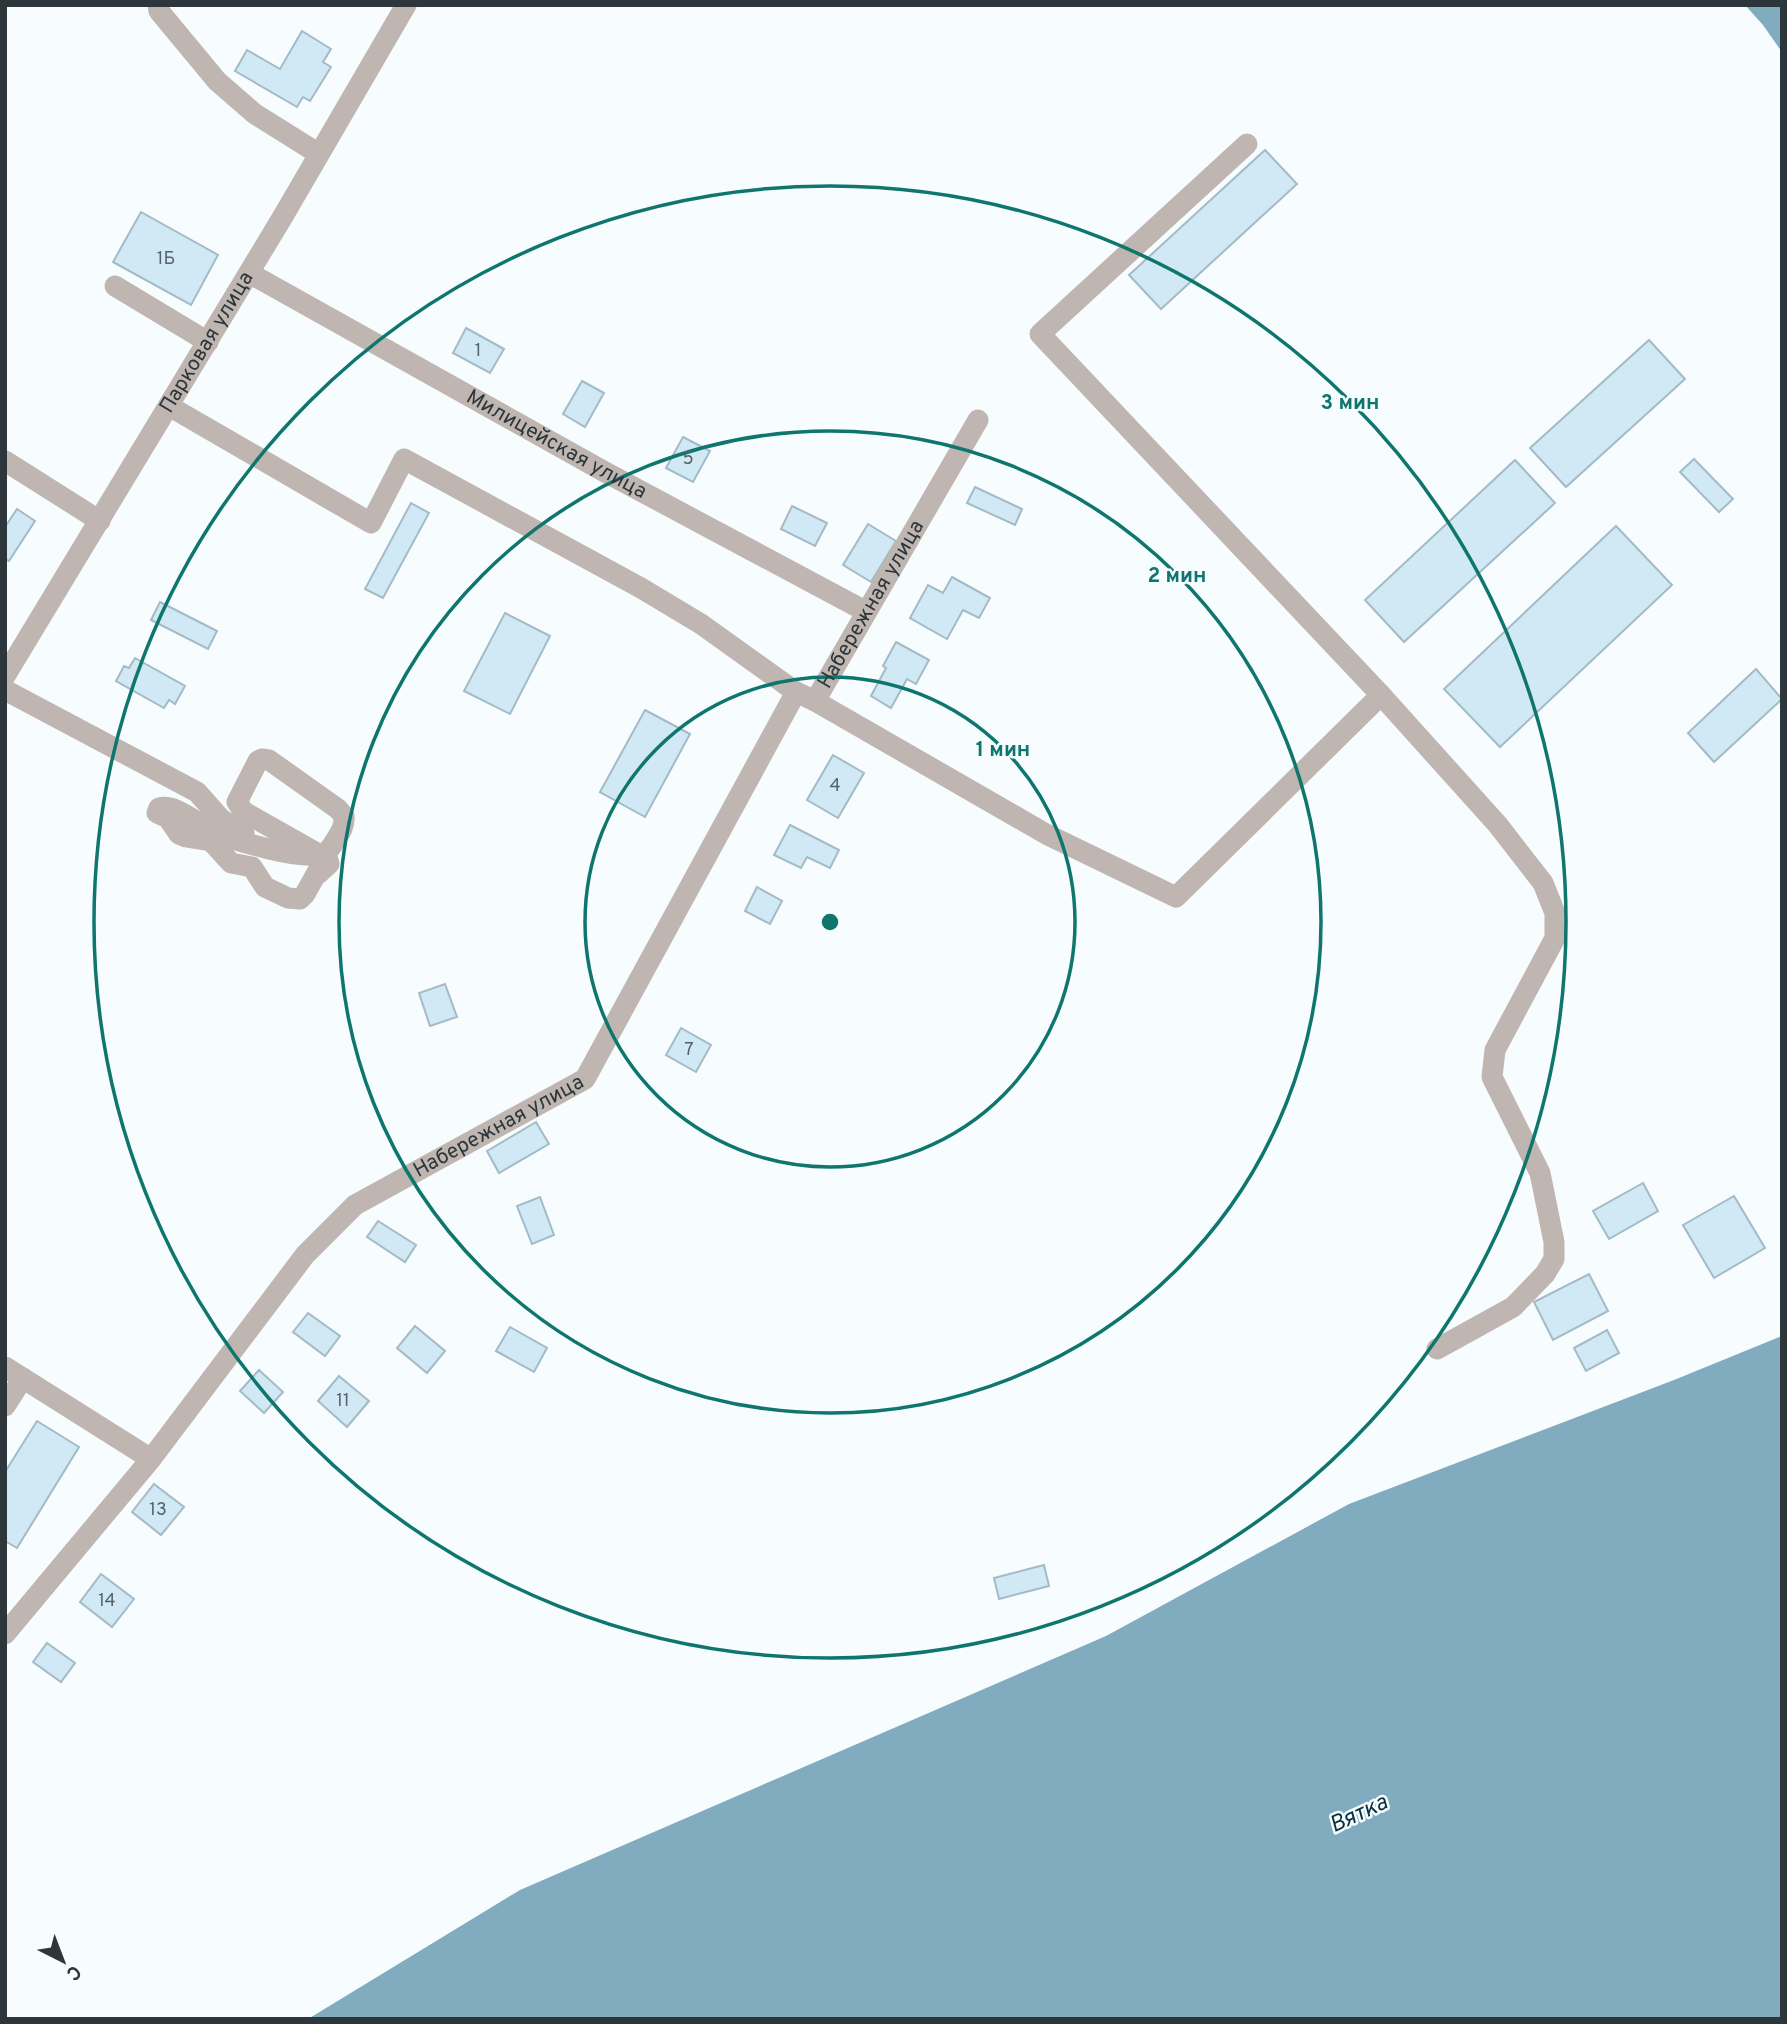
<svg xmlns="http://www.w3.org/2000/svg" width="1787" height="2024" font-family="Overpass,sans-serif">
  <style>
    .water { fill: #81abbe }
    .building { fill: #d0e9f4; stroke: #a3bbc6; stroke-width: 2 }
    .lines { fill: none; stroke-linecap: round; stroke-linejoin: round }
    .minor { stroke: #c0b6b1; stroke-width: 21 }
    .ring { fill: none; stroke: #0f766e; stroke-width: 3.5 }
    .labels { text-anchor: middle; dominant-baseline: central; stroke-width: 5; stroke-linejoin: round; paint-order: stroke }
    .number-label { font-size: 18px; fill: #566369 }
    .street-label { font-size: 21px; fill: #2d363b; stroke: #f7fcfe }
    .water-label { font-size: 23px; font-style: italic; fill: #08303e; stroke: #f7fcfe }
    .centre { fill: #0f766e; stroke: #f7fcfe; stroke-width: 3.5 }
    .ring-label { font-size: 21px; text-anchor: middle; font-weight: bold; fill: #0f766e; stroke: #f7fcfe; stroke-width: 5; stroke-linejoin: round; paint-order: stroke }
  </style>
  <rect width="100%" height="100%" fill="#f7fcfe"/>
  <!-- water -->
  <g class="water">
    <polygon points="1745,5 1782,5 1782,52 1763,25"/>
    <polygon points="1782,1336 1782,2019 308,2019 520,1890 1106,1636 1349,1504 1674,1380"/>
  </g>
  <!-- building -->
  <g class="building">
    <polygon points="302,31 331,49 323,62 331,67 310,101 303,97 297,107 235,71 247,50 280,69"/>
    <polygon points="1265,150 1297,184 1161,309 1129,275"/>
    <polygon points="141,212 218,255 191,305 113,262"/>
    <polygon points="466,328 504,349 490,373 453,353"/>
    <polygon points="1649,340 1685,379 1566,487 1530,448"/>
    <polygon points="582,381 604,393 585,427 563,414"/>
    <polygon points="683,437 710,451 693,482 666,468"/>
    <polygon points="1694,459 1733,499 1719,512 1680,472"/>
    <polygon points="1515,460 1555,503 1404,642 1365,600"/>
    <polygon points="975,487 1022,509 1015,525 967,503"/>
    <polygon points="411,503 429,513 383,598 365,589"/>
    <polygon points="792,506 827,523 815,546 781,529"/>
    <polygon points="17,509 35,521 9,561 5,559 5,527"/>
    <polygon points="868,524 896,541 871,582 843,565"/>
    <polygon points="1616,526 1672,585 1500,747 1444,689"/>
    <polygon points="952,577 990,598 979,618 963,610 947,639 910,618 928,585 943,593"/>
    <polygon points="160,602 217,631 208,649 151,620"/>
    <polygon points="505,613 550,636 510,714 464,691"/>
    <polygon points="896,642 929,660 916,684 907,679 891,708 871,696 886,668 883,666"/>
    <polygon points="135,658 185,686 175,704 169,700 164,708 116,681 124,666 129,668"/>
    <polygon points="1756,669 1782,699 1714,762 1688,733"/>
    <polygon points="645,710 690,734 645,817 600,792"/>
    <polygon points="833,755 864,773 838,818 807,800"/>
    <polygon points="790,825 839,850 830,868 807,857 801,868 774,855"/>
    <polygon points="757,887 782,901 770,924 745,911"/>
    <polygon points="445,984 457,1017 430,1026 419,993"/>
    <polygon points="681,1028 711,1045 696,1072 666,1055"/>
    <polygon points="536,1122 549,1144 499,1173 487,1151"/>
    <polygon points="1643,1183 1658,1211 1609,1239 1593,1211"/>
    <polygon points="1734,1196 1765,1248 1714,1278 1683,1225"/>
    <polygon points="540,1197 554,1235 532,1244 517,1206"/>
    <polygon points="378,1221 416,1245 405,1262 367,1237"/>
    <polygon points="1589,1274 1608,1311 1553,1340 1534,1302"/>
    <polygon points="308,1313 340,1336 325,1356 293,1332"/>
    <polygon points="415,1326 445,1351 427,1373 397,1348"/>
    <polygon points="510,1327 547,1348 534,1372 496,1351"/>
    <polygon points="1607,1330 1619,1353 1586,1371 1574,1348"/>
    <polygon points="259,1370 283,1392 264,1413 240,1391"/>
    <polygon points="339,1376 369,1401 347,1427 318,1401"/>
    <polygon points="37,1421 79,1447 17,1548 5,1541 5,1472"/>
    <polygon points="154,1484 184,1507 161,1535 132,1512"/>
    <polygon points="1044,1565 1049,1586 999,1599 994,1578"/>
    <polygon points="101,1574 134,1599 112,1627 80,1602"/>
    <polygon points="47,1643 75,1663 61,1682 33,1662"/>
  </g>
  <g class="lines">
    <!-- minor -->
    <g class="minor">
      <polyline points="158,5 159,11 217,81 255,114 319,154"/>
      <polyline points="1247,144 1040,334 1381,695"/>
      <path id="s1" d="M249,273L605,472L865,611"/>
      <polyline points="115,286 208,342"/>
      <polyline points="169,406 371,523 404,459 641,588 701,624 796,692"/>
      <polyline points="5,461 100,521"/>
      <path id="s2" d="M5,676L282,218L406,5"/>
      <polyline points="5,690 197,792 221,819 244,833"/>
      <polyline points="815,701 1046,834 1176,897 1381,695 1498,825 1543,883 1555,913 1555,938 1495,1050 1492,1077 1540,1173 1554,1242 1554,1259 1545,1274 1513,1307 1437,1349"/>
      <path d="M318,874L329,864L328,860L320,855L244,812L237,802L258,761L262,759L269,760L338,809L344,816C345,826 340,833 335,841C332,846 329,851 324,853C307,863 232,840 213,831C198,825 176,803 159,808L157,813L168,818L179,834L186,837L211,841L231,863L252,867L265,887L288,898L300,899L305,894L325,858"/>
      <polyline points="5,1367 151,1459"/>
      <polyline points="5,1406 23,1378"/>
      <path id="s3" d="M5,1634L151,1459L305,1255L355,1205L585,1079L796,692L815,701L978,420"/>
    </g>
  </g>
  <!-- distance rings -->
  <g class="ring">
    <circle cx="830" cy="922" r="245"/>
    <circle cx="830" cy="922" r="491"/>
    <circle cx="830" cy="922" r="736"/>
  </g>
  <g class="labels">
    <!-- number labels -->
    <g class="number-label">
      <text x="166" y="259">1Б</text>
      <text x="478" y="351">1</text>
      <text x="688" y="459">5</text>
      <text x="835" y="786">4</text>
      <text x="689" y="1050">7</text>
      <text x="343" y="1401">11</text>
      <text x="158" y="1510">13</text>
      <text x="107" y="1601">14</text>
    </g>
    <!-- street labels -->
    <g class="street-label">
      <text stroke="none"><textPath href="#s2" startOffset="390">Парковая улица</textPath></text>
      <text stroke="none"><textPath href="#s1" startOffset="352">Милицейская улица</textPath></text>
      <text stroke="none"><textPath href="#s3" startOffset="1390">Набережная улица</textPath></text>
      <text stroke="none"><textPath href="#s3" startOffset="718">Набережная улица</textPath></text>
    </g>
    <!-- water labels -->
    <g class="water-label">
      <text transform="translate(1359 1815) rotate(-25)">Вятка</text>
    </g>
  </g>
  <circle cx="830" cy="922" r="10" class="centre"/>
  <g class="ring-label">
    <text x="1350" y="409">3 мин</text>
    <text x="1177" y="582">2 мин</text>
    <text x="1003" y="756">1 мин</text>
  </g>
  <!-- border -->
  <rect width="1787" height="2024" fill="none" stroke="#2d363b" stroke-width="14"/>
  <!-- north arrow -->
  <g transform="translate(63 1961) rotate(138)" stroke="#f7fcfe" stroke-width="5" paint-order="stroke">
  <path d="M0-5L12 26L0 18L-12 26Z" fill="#2d363b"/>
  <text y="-10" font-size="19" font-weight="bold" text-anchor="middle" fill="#2d363b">С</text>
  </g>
</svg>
